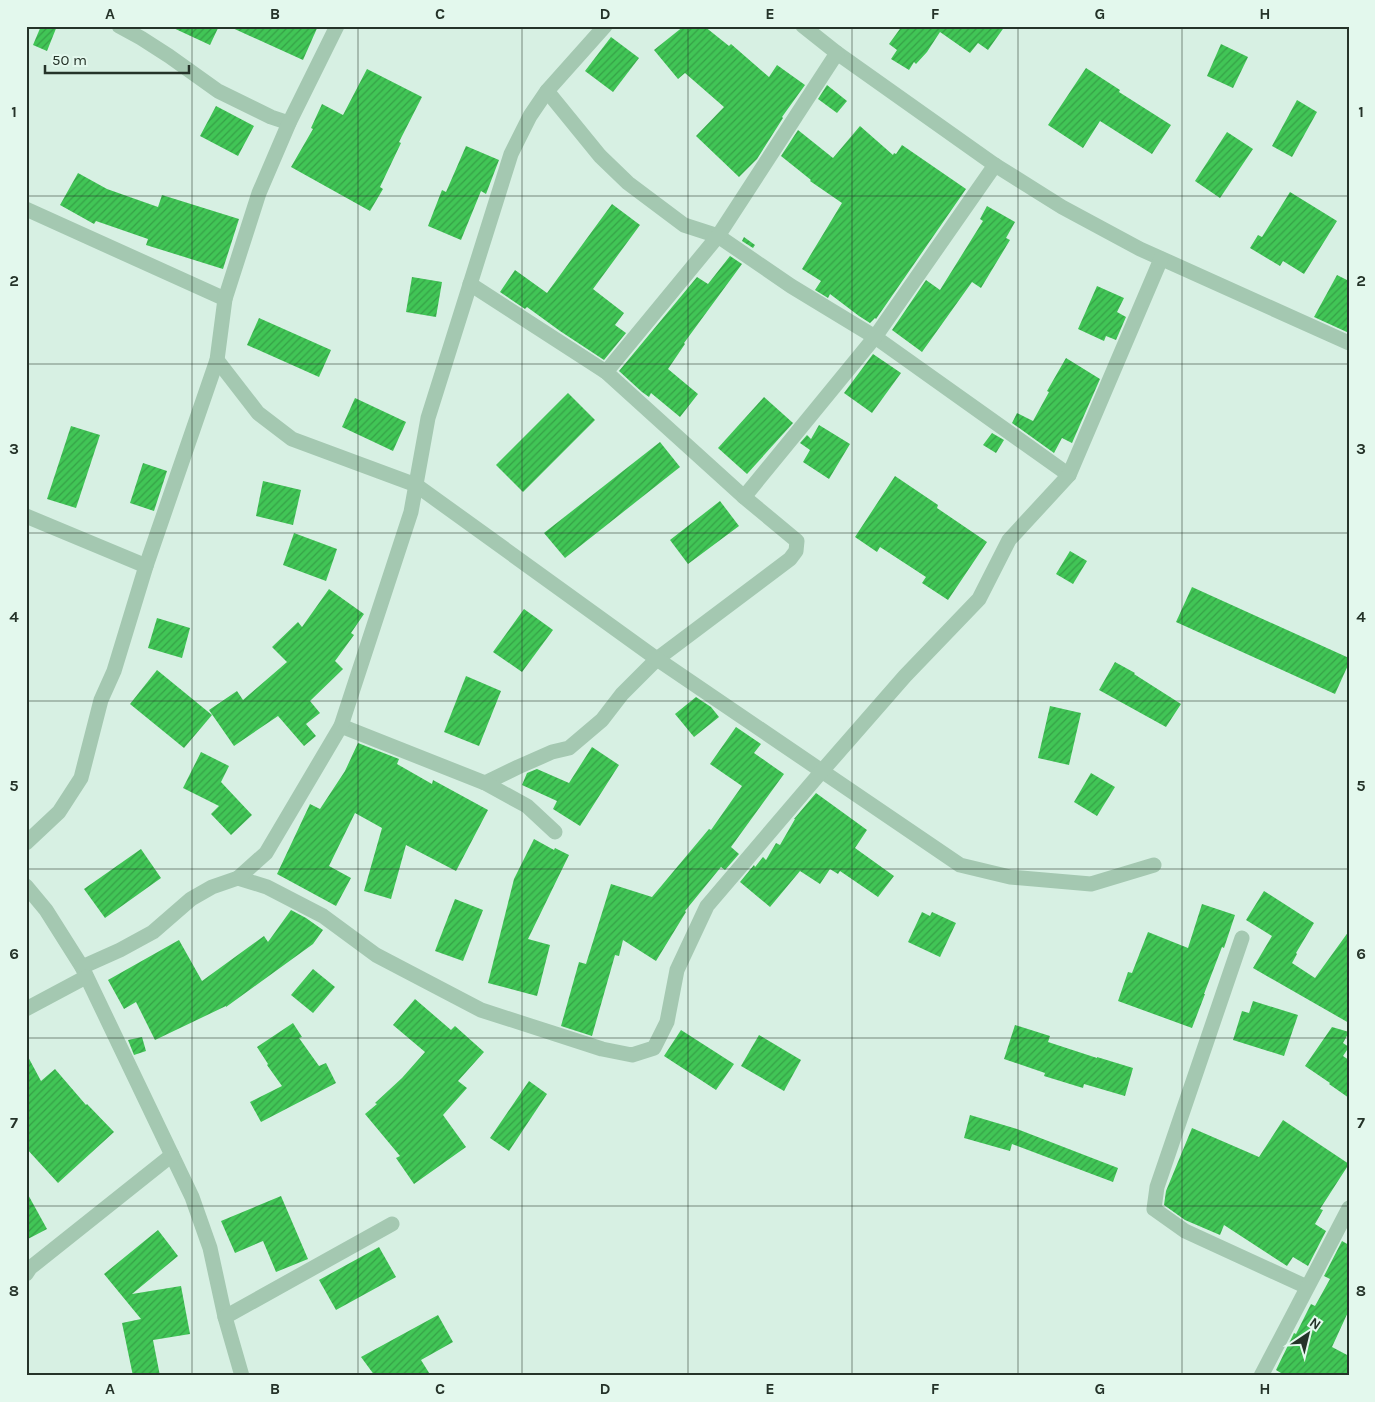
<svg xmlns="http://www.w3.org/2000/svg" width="1375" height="1402" font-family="Karla,sans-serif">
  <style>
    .building { fill: url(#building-hatch) }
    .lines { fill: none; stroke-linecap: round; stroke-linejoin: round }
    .minor { stroke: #a4c8b1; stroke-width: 15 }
    .grid { fill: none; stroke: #253329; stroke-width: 1; stroke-opacity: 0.55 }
    .neatline { fill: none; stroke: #253329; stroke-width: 2 }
    .grid-label { font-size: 16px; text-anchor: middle; font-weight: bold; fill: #253329 }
  </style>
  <defs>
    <pattern id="building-hatch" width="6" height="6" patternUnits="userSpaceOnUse" patternTransform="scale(1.25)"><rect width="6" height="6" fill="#41c556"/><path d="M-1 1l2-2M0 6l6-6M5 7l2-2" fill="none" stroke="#36a147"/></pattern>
  </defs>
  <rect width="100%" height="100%" fill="#d7f0e3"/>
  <!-- building -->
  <g class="building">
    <polygon points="41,26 57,26 47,51 33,45"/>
    <polygon points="169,26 219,26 210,45"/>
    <polygon points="228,26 318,26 303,60"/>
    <polygon points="684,26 704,26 729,46 731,44 769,77 777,65 805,85 782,117 783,118 757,159 739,177 696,136 724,107 685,73 678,79 654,50"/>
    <polygon points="902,26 1005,26 988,50 978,43 970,53 940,32 927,52 916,64 914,62 909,70 891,59 897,50 889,44"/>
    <polygon points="611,37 639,58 613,92 585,71"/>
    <polygon points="1221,44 1248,57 1233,88 1207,76"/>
    <polygon points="1086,68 1120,90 1119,92 1171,125 1152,154 1100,121 1083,148 1048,125"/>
    <polygon points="367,69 422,97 399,142 401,143 380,187 383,189 370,211 291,167 313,129 311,128 322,104 343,115"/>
    <polygon points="827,85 847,101 837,113 818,99"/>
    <polygon points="1297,100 1317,112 1292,157 1272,146"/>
    <polygon points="216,106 254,126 238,156 200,136"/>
    <polygon points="860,126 893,155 894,153 896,154 902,145 966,189 876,319 875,318 870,323 859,316 830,294 828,298 815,290 821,281 802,269 842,203 810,181 811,180 781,156 798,130 833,158"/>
    <polygon points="1227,132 1253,149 1220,198 1195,181"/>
    <polygon points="466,146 499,160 486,194 481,191 461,240 428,226 442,190 446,192"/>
    <polygon points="78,173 107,189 158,207 162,195 239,219 223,269 146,245 148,239 96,221 94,224 60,205"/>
    <polygon points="1290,192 1337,221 1304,274 1283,261 1280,266 1250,248 1258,235 1262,237"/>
    <polygon points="612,204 640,225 593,289 624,313 615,325 626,333 604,360 560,331 527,307 525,309 500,292 515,270 547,293"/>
    <polygon points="987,206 1015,222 1006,238 1010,240 981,288 972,282 922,352 892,330 926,280 940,290 983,221 980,219"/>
    <polygon points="744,237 755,245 753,248 742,241"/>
    <polygon points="730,256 742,264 684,343 685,344 668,369 698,394 680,417 651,393 649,397 642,392 619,371 697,277 708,284"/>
    <polygon points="1337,275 1349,281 1349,333 1314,317"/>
    <polygon points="412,277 442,282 436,317 406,312"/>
    <polygon points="1097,286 1124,298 1117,312 1126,317 1116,340 1106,336 1104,341 1078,329"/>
    <polygon points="259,318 331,350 319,377 247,345"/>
    <polygon points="873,354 901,373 872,413 844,393"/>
    <polygon points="1066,358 1100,379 1072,443 1062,438 1054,453 1012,423 1017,413 1033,421 1049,392 1047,391"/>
    <polygon points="568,393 595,420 523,492 496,465"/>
    <polygon points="764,397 793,423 747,474 718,448"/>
    <polygon points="355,398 406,422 393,451 342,427"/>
    <polygon points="819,425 850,444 829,479 803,462 810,450 800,443 807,435 811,439"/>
    <polygon points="71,426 100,435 76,508 47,499"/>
    <polygon points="992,433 1004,440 996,453 983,445"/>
    <polygon points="660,442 680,467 565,558 544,533"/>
    <polygon points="143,463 167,471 154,511 130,503"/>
    <polygon points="895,476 938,505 937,508 987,542 948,600 922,583 926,577 880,547 877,552 855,537"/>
    <polygon points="263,481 301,490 293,525 256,516"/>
    <polygon points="720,501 739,526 688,564 670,540"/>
    <polygon points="294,533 337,549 326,581 283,565"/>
    <polygon points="1070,551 1087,561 1073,584 1056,574"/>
    <polygon points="1192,587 1349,658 1349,663 1335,694 1176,622"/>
    <polygon points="329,589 364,614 351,633 354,635 335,661 343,669 310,701 320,713 306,724 316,736 304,746 278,716 234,746 209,710 237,691 243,700 287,662 272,647 298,622 302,627"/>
    <polygon points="524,609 553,630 522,672 493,652"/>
    <polygon points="157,618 190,628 182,658 148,648"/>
    <polygon points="1115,662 1135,673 1134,674 1181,704 1166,727 1099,690"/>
    <polygon points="157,670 212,715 184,748 130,704"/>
    <polygon points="466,676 501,691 479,746 444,732"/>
    <polygon points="696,697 711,707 719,717 694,737 675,714"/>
    <polygon points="1050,706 1081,713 1069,765 1038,758"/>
    <polygon points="736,727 761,744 754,753 784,774 731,847 739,854 725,870 721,867 685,911 686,912 656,961 623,940 619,956 615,955 592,1036 561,1026 579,962 586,964 611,884 652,897 709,829 711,830 742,786 710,764"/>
    <polygon points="358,743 399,759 397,764 432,784 433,780 488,810 456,871 406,845 391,899 364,891 382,828 355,813 329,866 351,878 336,906 277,874 310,804 320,809 345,771"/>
    <polygon points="592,747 619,765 580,826 553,809 557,801 522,785 527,773 537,769 569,783"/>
    <polygon points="201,752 229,766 221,782 252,815 231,835 211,814 219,806 183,788"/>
    <polygon points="1091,773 1115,787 1097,816 1074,802"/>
    <polygon points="816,793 867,830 855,848 894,876 878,897 840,871 838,874 830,869 820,884 800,871 770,907 740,882 754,865 755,867 763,857 766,860 776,843 780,845 795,819 794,819"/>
    <polygon points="534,839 554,850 555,848 569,855 528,939 550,945 537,996 488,983 514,879"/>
    <polygon points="141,849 161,878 105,918 84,889"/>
    <polygon points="1264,891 1314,923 1296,953 1297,954 1292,963 1315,978 1349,931 1349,1023 1253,968 1272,936 1246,920"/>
    <polygon points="455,899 483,910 463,961 435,951"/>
    <polygon points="1202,904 1235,915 1224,948 1222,947 1204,994 1205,994 1192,1028 1118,1001 1128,972 1132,973 1148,932 1188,948"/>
    <polygon points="291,910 306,918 323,930 313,944 226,1007 226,1006 155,1040 136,1002 124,1009 108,980 179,940 202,981 264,936 268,942"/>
    <polygon points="922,912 930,916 932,912 956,923 940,957 908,942"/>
    <polygon points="313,969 335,987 313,1013 291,995"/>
    <polygon points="415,999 451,1030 455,1026 484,1052 458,1081 467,1088 443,1115 466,1147 414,1184 396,1158 400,1156 365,1114 377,1104 375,1103 402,1078 425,1052 393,1025"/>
    <polygon points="1253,1001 1298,1015 1284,1056 1233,1040 1242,1011 1249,1013"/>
    <polygon points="293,1023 302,1037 299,1038 319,1066 326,1063 336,1083 261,1122 250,1102 282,1086 267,1065 268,1064 257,1047"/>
    <polygon points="1015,1025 1050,1036 1048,1042 1097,1058 1097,1057 1133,1068 1125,1096 1084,1084 1083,1088 1044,1076 1045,1073 1004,1059"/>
    <polygon points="1332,1027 1349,1032 1343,1043 1349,1047 1343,1056 1349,1060 1349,1098 1329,1084 1330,1083 1305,1066"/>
    <polygon points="681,1030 734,1064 716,1090 664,1056"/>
    <polygon points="759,1035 801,1060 784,1091 741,1066"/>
    <polygon points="142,1037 146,1051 134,1055 128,1040"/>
    <polygon points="26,1053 41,1081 55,1069 86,1105 87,1104 114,1132 58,1183 26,1148"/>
    <polygon points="529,1081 547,1094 509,1151 490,1138"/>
    <polygon points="970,1115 1017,1129 1118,1168 1113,1182 1012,1144 1010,1151 964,1138"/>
    <polygon points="1283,1120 1349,1164 1320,1209 1323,1210 1315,1224 1326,1231 1308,1266 1293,1257 1287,1266 1224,1225 1220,1235 1185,1220 1164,1205 1166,1191 1192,1128 1259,1157"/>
    <polygon points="26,1191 47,1229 26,1240"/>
    <polygon points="281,1196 308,1259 276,1272 263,1241 235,1253 221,1221"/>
    <polygon points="158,1230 178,1256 132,1294 181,1286 190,1334 153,1340 160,1376 133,1376 122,1323 141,1319 104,1274"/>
    <polygon points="1342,1241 1349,1245 1349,1310 1332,1347 1349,1356 1349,1376 1286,1376 1276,1370 1294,1333 1296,1334 1311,1304 1315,1306 1330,1279 1324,1276"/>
    <polygon points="379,1247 396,1277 336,1310 319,1280"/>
    <polygon points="438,1315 453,1342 421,1360 431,1376 375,1376 361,1357"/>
  </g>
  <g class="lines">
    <!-- minor -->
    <g class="minor">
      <polyline points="119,26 141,38 169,56 218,91 271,117 289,123"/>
      <polyline points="803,26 837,53 995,165 1062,207 1140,249 1349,343"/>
      <polyline points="547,91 600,156 628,183 684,225 718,236 791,286 875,337 1069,475"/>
      <polyline points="26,209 225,299"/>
      <polyline points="470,284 606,372 744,497 797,541 796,551 790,559 657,659 622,694 602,720 569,748 552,752 518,767 485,783"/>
      <polyline points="217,360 258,413 292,439 416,485 657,659 960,865 1010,877 1091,884 1154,865"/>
      <polyline points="606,372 718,236 837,53"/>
      <polyline points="744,497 875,337 995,165"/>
      <polyline points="26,516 146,566"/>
      <polyline points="341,726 485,783 527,806 555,832"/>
      <polyline points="26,843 59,812 81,778 101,700 114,671 146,566 217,360 225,299 259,193 289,123 337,26"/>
      <polyline points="238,878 267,887 323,916 376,955 481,1010 602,1049 632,1055 654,1048 667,1022 677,970 707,906 822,771 905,676 979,599 1009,540 1069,475 1161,259"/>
      <polyline points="26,886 46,910 82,967 192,1197 210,1248 225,1317 242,1376"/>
      <polyline points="1242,938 1157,1187 1154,1209 1185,1231 1307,1287"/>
      <polyline points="82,967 120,950 153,932 191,899 212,887 238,878 266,853 341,726 411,512 428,418 511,154 530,116 547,91 605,26"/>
      <polyline points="26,1009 86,977"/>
      <polyline points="26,1274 30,1268 172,1155"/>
      <polyline points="225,1317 392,1224"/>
      <polyline points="1261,1376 1349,1208"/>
    </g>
  </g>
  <!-- grid -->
  <path class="grid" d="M192,26V1376M358,26V1376M522,26V1376M688,26V1376M852,26V1376M1018,26V1376M1182,26V1376M26,196H1349M26,364H1349M26,533H1349M26,701H1349M26,869H1349M26,1038H1349M26,1206H1349"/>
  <!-- border -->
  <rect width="1375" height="1402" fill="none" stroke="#e3f8ed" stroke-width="55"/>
  <!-- north arrow -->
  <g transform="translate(1308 1334) rotate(35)" stroke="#e3f8ed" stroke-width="4" paint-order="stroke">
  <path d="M0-4L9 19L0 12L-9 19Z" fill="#253329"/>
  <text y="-8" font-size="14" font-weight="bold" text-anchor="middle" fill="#253329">N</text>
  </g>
  <!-- scale -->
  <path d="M45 65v8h144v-8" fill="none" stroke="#253329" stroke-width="2.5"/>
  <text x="52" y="65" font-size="15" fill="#253329" stroke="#e3f8ed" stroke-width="4" paint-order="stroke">50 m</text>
  <rect x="28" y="28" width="1320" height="1346" class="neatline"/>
  <g class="grid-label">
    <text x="110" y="19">A</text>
    <text x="275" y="19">B</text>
    <text x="440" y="19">C</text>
    <text x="605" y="19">D</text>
    <text x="770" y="19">E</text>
    <text x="935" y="19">F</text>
    <text x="1100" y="19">G</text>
    <text x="1265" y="19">H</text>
    <text x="14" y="117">1</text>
    <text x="1361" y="117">1</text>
    <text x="14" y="286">2</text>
    <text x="1361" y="286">2</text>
    <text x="14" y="454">3</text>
    <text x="1361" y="454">3</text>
    <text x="14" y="622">4</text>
    <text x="1361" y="622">4</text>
    <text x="14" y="791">5</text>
    <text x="1361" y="791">5</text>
    <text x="14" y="959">6</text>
    <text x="1361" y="959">6</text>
    <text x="14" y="1128">7</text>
    <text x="1361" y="1128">7</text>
    <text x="14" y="1296">8</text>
    <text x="1361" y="1296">8</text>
    <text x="110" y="1394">A</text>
    <text x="275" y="1394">B</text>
    <text x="440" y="1394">C</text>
    <text x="605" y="1394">D</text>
    <text x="770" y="1394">E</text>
    <text x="935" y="1394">F</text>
    <text x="1100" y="1394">G</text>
    <text x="1265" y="1394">H</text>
  </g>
</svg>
